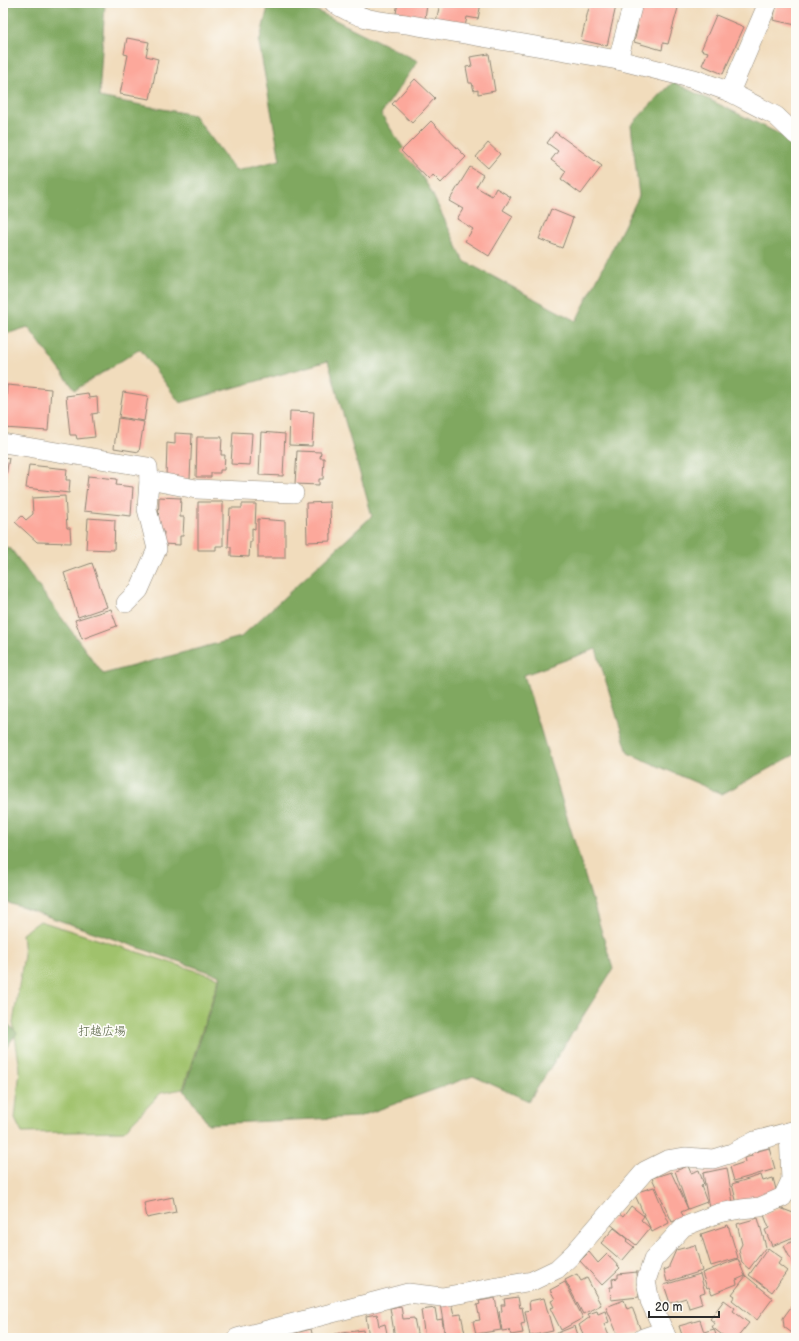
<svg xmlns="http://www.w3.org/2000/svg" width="799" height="1341" font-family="'Balsamiq Sans','Klee One',sans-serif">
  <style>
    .green { fill: #a0c26c; stroke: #66764c }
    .forest { fill: #80a860; stroke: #566a46 }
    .building { fill: #fca89b }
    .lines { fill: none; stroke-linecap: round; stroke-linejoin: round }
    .street-casing { stroke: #8e8474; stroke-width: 20 }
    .street { stroke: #fff; stroke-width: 19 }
    .labels { text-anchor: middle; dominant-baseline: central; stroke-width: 3.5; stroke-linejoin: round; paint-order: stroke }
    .park-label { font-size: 12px; fill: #546042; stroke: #fdfcf7 }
  </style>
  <rect width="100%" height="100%" fill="#fdfcf7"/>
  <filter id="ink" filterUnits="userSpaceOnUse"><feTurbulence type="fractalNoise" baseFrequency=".025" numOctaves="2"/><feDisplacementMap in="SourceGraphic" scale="8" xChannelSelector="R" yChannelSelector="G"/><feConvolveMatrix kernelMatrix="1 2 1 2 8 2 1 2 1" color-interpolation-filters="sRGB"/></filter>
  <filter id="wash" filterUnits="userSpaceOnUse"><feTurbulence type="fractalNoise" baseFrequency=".012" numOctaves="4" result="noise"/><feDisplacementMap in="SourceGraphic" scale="16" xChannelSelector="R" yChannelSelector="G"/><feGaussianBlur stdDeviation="0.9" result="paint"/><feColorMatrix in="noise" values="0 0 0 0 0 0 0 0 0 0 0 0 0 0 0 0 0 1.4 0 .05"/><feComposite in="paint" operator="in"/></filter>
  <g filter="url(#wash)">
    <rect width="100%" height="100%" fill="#f1dcbc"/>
    <!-- green -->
    <polygon class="green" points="40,921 219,978 183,1089 161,1093 124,1131 22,1133 15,1119 20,1069 13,1023 24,955 22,934"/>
    <!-- forest -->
    <g class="forest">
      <polygon points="3,3 105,3 99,97 194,115 236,171 280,160 259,43 269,3 301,3 418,61 381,114 430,189 464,261 576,321 639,196 631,125 673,82 796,142 796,754 722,794 628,753 596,649 524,675 613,969 529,1101 473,1076 358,1117 208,1124 184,1090 221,976 3,901 3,546 11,549 103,674 241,637 372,516 328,361 180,403 140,349 75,390 28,327 3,335"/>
      <polygon points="3,1019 17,1033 3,1052"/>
    </g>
    <g id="blocks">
      <!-- building -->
      <g class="building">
        <polygon points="398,3 427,3 425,19 396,13"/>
        <polygon points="440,3 481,3 478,19 467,17 465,27 436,22"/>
        <polygon points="590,3 607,3 616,6 607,46 581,40"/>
        <polygon points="641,3 661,3 678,8 668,44 663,43 662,50 634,42 638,26 635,25"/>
        <polygon points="777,3 796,3 796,25 773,20"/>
        <polygon points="716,15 744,27 723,74 702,65 708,52 701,50"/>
        <polygon points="127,38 149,42 146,56 158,59 150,99 120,94 128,55 124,54"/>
        <polygon points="489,54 495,91 478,94 478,90 474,91 472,83 469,83 466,67 472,66 470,57"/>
        <polygon points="415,79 435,98 412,123 392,104"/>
        <polygon points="431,121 466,157 441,183 433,175 429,180 401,151"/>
        <polygon points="555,132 602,166 581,194 561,179 566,171 551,160 558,151 547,143"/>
        <polygon points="488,143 500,154 488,168 476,157"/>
        <polygon points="470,167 483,175 476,187 492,196 496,188 511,197 503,210 513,216 489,256 465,241 473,229 457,219 463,209 449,201"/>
        <polygon points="551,209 573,218 562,248 539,239"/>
        <polygon points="7,385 51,389 48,431 4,428"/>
        <polygon points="123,392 148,396 144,421 119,417"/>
        <polygon points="88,393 89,398 97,397 98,413 92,414 95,437 77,439 76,435 70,435 66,396"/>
        <polygon points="290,411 314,412 312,446 289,445"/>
        <polygon points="118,418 144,422 139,452 114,448"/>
        <polygon points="233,432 252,433 250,465 231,464"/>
        <polygon points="261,432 285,434 283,476 259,475"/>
        <polygon points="175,433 192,434 190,479 166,477 167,443 175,444"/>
        <polygon points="197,437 222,437 221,455 225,455 224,470 220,470 220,473 211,473 211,477 196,477"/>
        <polygon points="297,451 321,452 320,458 324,458 323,479 319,479 319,485 295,484"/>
        <polygon points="3,457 9,458 4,488 3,488"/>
        <polygon points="29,465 67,469 66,480 70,480 69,493 26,488"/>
        <polygon points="88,476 117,479 116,485 133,487 131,516 84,511"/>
        <polygon points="65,496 67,528 70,528 71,543 37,542 15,522 22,516 26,520 33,514 32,498"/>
        <polygon points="159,497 181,498 180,517 184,517 183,536 180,536 180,545 163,544 164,532 158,532"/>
        <polygon points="198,502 223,502 223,546 216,546 216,550 198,550"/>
        <polygon points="330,502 331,541 307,542 306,503"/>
        <polygon points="242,504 256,504 255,529 252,528 252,542 250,542 249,557 231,556 231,547 228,547 230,508 242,508"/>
        <polygon points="88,518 115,520 114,550 86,549"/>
        <polygon points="258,519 285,521 285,558 258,558"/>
        <polygon points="92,563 107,607 78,617 64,573"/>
        <polygon points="111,609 117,626 82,639 75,620"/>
        <polygon points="769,1148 775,1169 734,1181 730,1167 745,1162 744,1158 752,1156 751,1153"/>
        <polygon points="688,1166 691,1173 699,1170 704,1185 701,1186 707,1202 688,1209 675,1171"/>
        <polygon points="727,1168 733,1203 709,1208 703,1173"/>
        <polygon points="671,1172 688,1209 681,1212 684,1217 672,1222 652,1178"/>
        <polygon points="761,1175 763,1181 773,1178 777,1193 737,1204 732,1184"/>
        <polygon points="654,1187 669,1223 652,1232 634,1193"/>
        <polygon points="173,1197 176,1212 147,1218 144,1203"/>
        <polygon points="631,1206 644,1216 641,1220 650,1228 636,1245 609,1223 618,1213 623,1217"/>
        <polygon points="780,1208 796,1214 796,1236 772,1246 765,1230 769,1228 764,1215"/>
        <polygon points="758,1218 766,1247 749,1269 742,1263 739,1250 742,1244 737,1224"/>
        <polygon points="728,1225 738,1258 711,1266 701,1234"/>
        <polygon points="614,1228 628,1239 626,1241 634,1247 622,1261 601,1243"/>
        <polygon points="796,1239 796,1270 784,1246"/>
        <polygon points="695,1245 702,1271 667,1282 664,1270 669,1268 669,1266 676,1250"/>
        <polygon points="768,1248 782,1258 778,1264 787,1271 772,1292 749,1275"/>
        <polygon points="589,1252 598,1263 607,1254 620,1268 602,1285 580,1261"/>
        <polygon points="738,1259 745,1276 736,1280 737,1284 712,1294 709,1287 707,1288 702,1273"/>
        <polygon points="637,1272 639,1297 611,1300 610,1287 613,1287 612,1279 618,1278 618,1274"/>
        <polygon points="577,1274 581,1281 587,1278 601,1305 583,1314 565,1280"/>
        <polygon points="700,1274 705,1292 699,1294 702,1304 689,1308 686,1298 670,1303 664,1285"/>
        <polygon points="746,1276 773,1298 757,1320 732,1300 735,1296 732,1294"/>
        <polygon points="565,1282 583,1318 561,1330 550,1308 554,1307 551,1301 555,1299 550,1290"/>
        <polygon points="518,1297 520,1308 522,1307 525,1323 521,1324 523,1333 511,1335 509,1330 502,1331 499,1312 502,1311 501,1305 505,1305 504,1299"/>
        <polygon points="495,1298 501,1330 476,1334 473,1321 480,1320 477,1305 480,1304 479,1301"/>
        <polygon points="544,1298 553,1331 530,1336 525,1311 530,1310 529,1301"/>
        <polygon points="624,1300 627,1309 632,1307 641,1331 619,1338 606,1307"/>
        <polygon points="724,1300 735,1308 733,1311 749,1323 737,1338 726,1338 712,1327 715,1323 710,1319"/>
        <polygon points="796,1300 796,1336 784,1327 783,1318"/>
        <polygon points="451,1302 454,1315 461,1314 466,1338 446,1338 440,1304"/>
        <polygon points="401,1306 403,1319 414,1318 418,1338 395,1338 390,1308"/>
        <polygon points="435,1308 437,1320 442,1319 445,1338 425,1338 421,1310"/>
        <polygon points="597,1311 598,1314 605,1311 609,1322 604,1324 610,1338 585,1338 579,1325 590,1317 588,1314"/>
        <polygon points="377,1314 379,1326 385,1324 388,1338 369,1338 366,1316"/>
        <polygon points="700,1320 704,1332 714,1329 717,1338 678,1338 682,1335 679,1326"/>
        <polygon points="575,1326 578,1335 582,1334 583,1338 545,1338"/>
        <polygon points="311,1329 313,1338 289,1338 288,1335"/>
        <polygon points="363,1330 364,1338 335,1338 335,1334"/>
      </g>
    </g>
  </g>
  <g filter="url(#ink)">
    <use href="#blocks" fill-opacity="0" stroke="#8e8474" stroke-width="1"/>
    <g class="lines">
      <!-- street casing -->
      <g class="street-casing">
        <g id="street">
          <path d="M334,3C360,20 377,21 406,24L618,60L694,79L730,92L776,116L796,135"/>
          <polyline points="618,60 633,3"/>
          <polyline points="730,92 768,3"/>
          <polyline points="3,443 148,467 149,480 196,489 294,493"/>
          <polyline points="126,603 139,590 157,549 147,509 149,480"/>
          <polyline points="237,1338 408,1293 442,1297 532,1281 557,1269 574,1253 645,1171 667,1160 686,1157 713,1159 732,1153 755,1141 796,1130"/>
          <polyline points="643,1338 664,1331"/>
          <polyline points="667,1338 650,1301 646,1281 653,1260 683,1227 719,1213 741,1209 760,1207 783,1197 791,1180 789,1132"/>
        </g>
      </g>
      <!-- street -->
      <use href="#street" class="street"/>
    </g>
  </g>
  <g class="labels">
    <!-- park labels -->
    <g class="park-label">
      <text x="102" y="1031">打越広場</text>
    </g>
  </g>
  <!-- margin -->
  <rect width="799" height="1341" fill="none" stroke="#fdfcf7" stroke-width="16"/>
  <!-- scale -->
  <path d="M649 1311v6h70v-6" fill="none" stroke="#2b2b2b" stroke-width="2"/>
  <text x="655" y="1311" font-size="12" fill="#2b2b2b" stroke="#fdfcf7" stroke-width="3" paint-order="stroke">20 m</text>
</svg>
